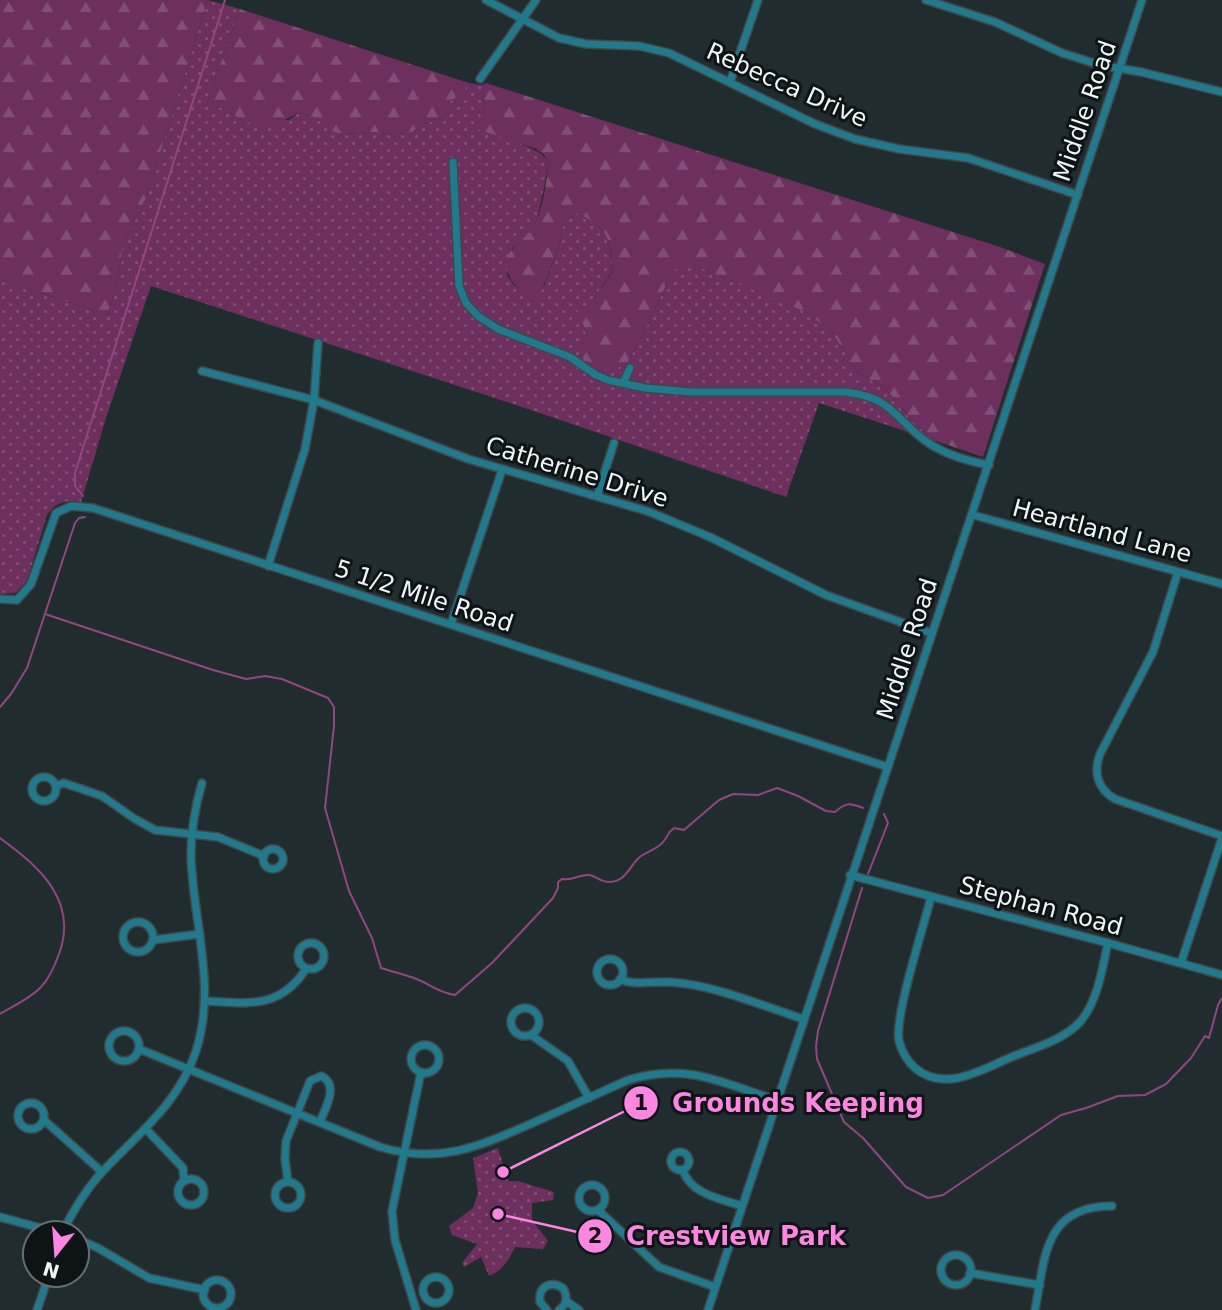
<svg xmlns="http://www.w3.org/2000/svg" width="1222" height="1310" font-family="'DejaVu Sans',sans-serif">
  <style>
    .green { fill: url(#green-dots) }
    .forest { fill: url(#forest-firs) }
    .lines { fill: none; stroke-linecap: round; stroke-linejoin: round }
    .stream { stroke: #924681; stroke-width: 2 }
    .minor-casing { stroke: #3e484b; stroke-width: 10 }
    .minor { stroke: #21798b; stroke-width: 7 }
    .labels { text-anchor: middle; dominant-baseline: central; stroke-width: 6; stroke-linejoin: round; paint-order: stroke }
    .street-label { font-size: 24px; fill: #eef6f8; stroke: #0e1415 }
    .leader { fill: none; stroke: #fd86e2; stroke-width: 2.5 }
    .callout-dot { fill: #fd86e2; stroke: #0e1415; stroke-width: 2.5 }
    .mark-label { font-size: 21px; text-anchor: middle; font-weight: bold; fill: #111 }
    .callout-label { font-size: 26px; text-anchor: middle; font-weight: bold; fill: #fd86e2; stroke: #0e1415; stroke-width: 6; stroke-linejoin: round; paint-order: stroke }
  </style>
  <defs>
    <pattern id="green-dots" width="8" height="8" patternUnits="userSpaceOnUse" patternTransform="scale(1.75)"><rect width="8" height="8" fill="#6c2f5e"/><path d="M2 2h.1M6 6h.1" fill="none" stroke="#814e76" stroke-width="1.8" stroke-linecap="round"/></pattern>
    <pattern id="forest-firs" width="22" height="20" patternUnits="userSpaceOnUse" patternTransform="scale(1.75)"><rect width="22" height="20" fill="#6c2f5e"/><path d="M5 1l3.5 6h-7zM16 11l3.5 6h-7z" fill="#814e76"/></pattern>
  </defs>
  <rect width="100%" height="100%" fill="#212c2f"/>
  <!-- green -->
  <g class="green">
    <path d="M208,0L240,9L207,102L209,108L212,105L225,109L244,122L289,120L298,113L312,116L342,134L375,132L393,135L412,132L423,124L442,119L449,102L460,95L469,83L481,85L486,83L482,95L486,105L481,114C491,122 501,132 512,139C526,149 540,147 549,164L536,225L530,234L512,248L507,275L514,285L533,301L544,286L559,247L563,224L577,213C609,229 609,236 613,270L593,300L583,324L587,336L579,349L630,358L645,330L672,272L681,265H694L801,309L830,329L857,372L885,388L916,425L942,443L819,403L786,497L525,408L151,286L106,418L81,502C65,500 57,502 47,515L27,581L15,593L0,594V279L107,315L116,290L122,251L130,228L146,198Z"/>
    <path d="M498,1148L508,1181H518L554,1192L553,1200L532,1203V1220L548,1241L543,1249L515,1247C509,1260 503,1270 489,1276L481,1257L464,1267L462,1263L477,1244L452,1235L449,1226L473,1208L478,1193L473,1158Z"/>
  </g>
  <!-- forest -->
  <g class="forest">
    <polygon points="0,0 208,0 146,198 130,228 122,251 116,290 107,315 0,279"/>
    <polygon points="240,9 469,83 460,95 449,102 450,114 442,119 423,124 412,132 393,135 375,132 342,134 328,130 325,124 312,116 298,113 273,126 244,122 225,109 212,105 209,109 207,102"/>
    <path d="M486,83L1000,247L1045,264L983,457L942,443L916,425L885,388L857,372L830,329L801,310L694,265H681L672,272L645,330L630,358L616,370L602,371L581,357L579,349L587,335L583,324L574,314L593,300L613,271C610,237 608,228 577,213L563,224L559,247L539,297L533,301C516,289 495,268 514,247C521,238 532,235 536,223C543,205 546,183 549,164L544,155L536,149L477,129L481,114L486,105L482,95Z"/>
  </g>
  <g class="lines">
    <!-- stream -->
    <g class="stream">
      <polyline points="83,496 75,486 75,473 225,0"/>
      <path d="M45,614L213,670L246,679L265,676L282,679L328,698L334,707V726L325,808L349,891L372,938L381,968C393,972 407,975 419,980C433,986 438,992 455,995L492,963L553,898L558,888V882L562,879C573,881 580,874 589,875C596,876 601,882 609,882C627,882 629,865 641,856C649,851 659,848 664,841C668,836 668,832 674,828L684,830L719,800L733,794L758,795L777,788L798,796L826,811L835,812C846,802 850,803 863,808"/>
      <polyline points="0,707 11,694 27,668 75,523 79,518 85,517"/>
      <path d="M0,838C38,866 79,900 59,954C55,965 50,978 41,987C31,998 13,1006 0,1014"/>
      <polyline points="868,874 888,823 884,814"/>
      <polyline points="862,888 818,1031 816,1046 817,1059 844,1122 863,1138 906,1187 928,1198 943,1195 1061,1115 1086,1108 1118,1096 1145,1095 1166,1084 1191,1058 1205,1036 1209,1038 1218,1005 1222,998"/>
    </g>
    <!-- minor casing -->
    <g class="minor-casing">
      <g id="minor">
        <polyline points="486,0 559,38 586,44 639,46 669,53 815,124 855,139 899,149 968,158 1078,195"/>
        <polyline points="926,0 995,22 1062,53 1100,65 1141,72 1222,92"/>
        <polyline points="480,79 536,0"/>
        <polyline points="730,82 758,0"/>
        <path d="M453,162L459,286L466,303L478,316L498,329L570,357L596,375L608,380L645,388L691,392H846C891,398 891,414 923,439C941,453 967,461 989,465"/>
        <polyline points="202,371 314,400 468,459 647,511 710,537 826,595 931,633"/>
        <polyline points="623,383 630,368"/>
        <polyline points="597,496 614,443"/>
        <polyline points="973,515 1222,584"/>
        <polyline points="268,566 305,449 314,400 318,343"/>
        <path d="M1178,572L1153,652L1100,754C1093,773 1098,789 1115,799L1222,836"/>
        <polyline points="0,599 17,600 31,584 56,513 71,506 93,508 888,767"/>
        <polyline points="451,624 502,470"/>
        <circle cx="44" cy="789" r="12"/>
        <polyline points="56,786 64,783 102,796 135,819 155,830 218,837 264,856"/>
        <circle cx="273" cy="859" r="10"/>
        <polyline points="850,875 1108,943 1222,975"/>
        <path d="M931,897C924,926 894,1017 899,1041C902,1052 907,1061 915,1068C946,1094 984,1068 1014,1056C1037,1047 1063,1040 1080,1022C1098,1001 1102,969 1108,943"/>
        <circle cx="138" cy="937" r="15"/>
        <polyline points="153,940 200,934"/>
        <circle cx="311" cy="956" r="13"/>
        <circle cx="610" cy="972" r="13"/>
        <polyline points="1181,963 1222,838"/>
        <path d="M620,979C633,986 655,981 670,982C715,985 760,1005 803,1019"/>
        <path d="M205,1001C248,1003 279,1010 306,969"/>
        <circle cx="525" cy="1022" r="14"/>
        <circle cx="124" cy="1046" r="15"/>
        <polyline points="531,1035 568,1061 589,1098"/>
        <circle cx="425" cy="1059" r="14"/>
        <path d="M139,1049L380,1147C440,1165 480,1146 535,1122C566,1108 597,1094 628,1080C686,1062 722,1083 776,1100"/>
        <circle cx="31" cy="1116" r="13"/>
        <polyline points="44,1120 102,1172"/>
        <polyline points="146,1129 183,1168 184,1181"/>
        <circle cx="680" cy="1161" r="9"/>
        <path d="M683,1170C690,1194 721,1199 742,1206"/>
        <circle cx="191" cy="1192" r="13"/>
        <path d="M288,1182L285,1159L286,1141L310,1081L321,1076C340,1085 325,1108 320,1122"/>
        <circle cx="288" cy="1195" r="13"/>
        <circle cx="592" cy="1198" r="13"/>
        <polyline points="598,1210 659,1267 715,1287"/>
        <polyline points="0,1217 59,1233"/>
        <path d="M62,1233C73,1211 86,1189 103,1171C139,1133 179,1103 196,1051C217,986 193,922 191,856C191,831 195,807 202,783"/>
        <polyline points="77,1239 98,1248 149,1278 205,1290"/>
        <circle cx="956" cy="1270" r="15"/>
        <polyline points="970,1273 1040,1285"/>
        <circle cx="436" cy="1290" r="13"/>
        <circle cx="217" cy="1294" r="14"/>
        <polyline points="566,1301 579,1310"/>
        <polyline points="37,1310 49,1275"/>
        <polyline points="416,1310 395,1240 392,1211 421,1072"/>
        <path d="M547,1310L540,1302C538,1287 550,1280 563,1288C568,1296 567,1305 559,1310"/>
        <polyline points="708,1310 1142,0"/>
        <path d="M1035,1310C1045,1257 1044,1206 1112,1206"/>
      </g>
    </g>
    <!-- minor -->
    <use href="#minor" class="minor"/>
  </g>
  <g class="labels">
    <!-- street labels -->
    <g class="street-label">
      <text transform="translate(787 85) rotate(24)">Rebecca Drive</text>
      <text transform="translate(1085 111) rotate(-71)">Middle Road</text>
      <text transform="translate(577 472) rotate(17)">Catherine Drive</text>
      <text transform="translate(1102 531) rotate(15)">Heartland Lane</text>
      <text transform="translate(424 596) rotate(18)">5 1/2 Mile Road</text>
      <text transform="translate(907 649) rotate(-72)">Middle Road</text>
      <text transform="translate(1041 906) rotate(15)">Stephan Road</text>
    </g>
  </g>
  <!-- callouts -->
  <path class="leader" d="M503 1172L641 1103M498 1214L595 1236"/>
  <g class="callout-dot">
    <circle cx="503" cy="1172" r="7"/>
    <circle cx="498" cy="1214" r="7"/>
    <circle cx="641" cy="1103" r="18"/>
    <circle cx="595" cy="1236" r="18"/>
  </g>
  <g class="mark-label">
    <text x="641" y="1110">1</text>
    <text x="595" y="1243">2</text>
  </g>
  <g class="callout-label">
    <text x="798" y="1112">Grounds Keeping</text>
    <text x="736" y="1245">Crestview Park</text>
  </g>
  <!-- north arrow -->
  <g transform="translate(56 1254) rotate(197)"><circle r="33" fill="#0e1415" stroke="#686e70" stroke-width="2"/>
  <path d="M0-5L12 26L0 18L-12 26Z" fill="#fd86e2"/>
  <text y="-10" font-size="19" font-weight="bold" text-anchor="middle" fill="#eef6f8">N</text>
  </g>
</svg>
